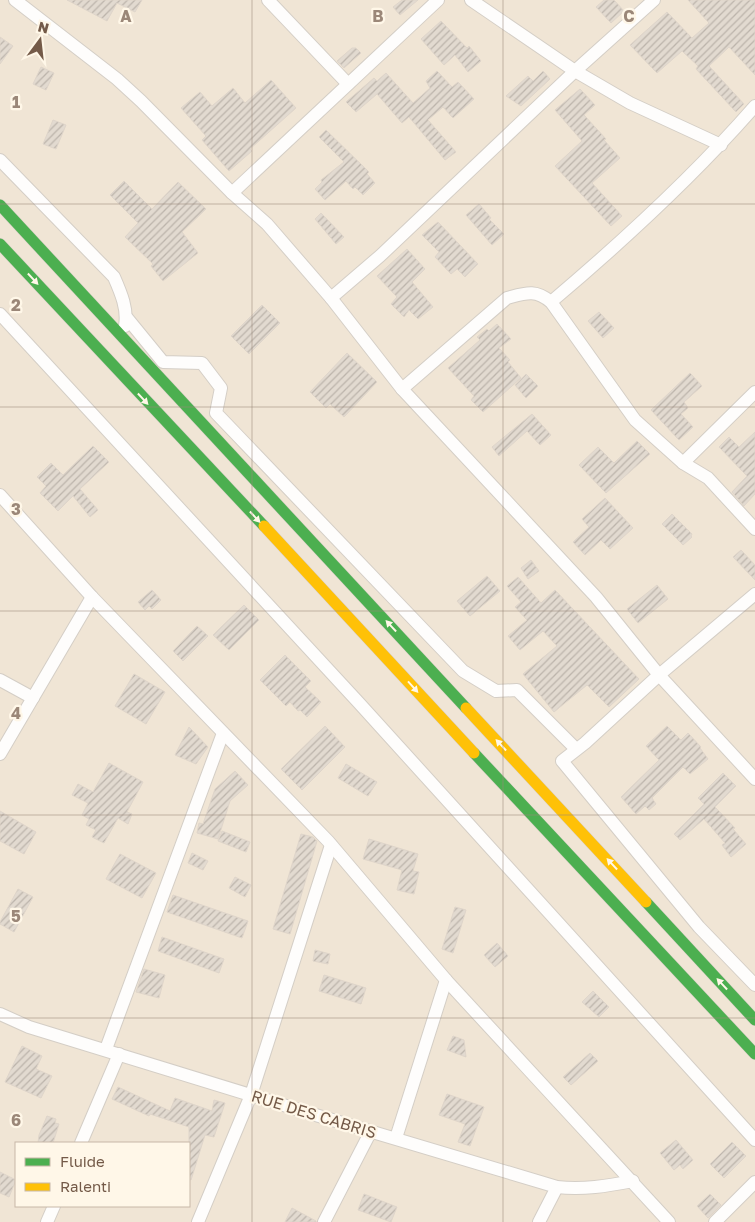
<svg xmlns="http://www.w3.org/2000/svg" width="755" height="1222" font-family="'Golos Text',sans-serif">
  <style>
    .residential { fill: #f0e5d5; fill-rule: evenodd }
    .building { fill: url(#building-hatch); stroke: #dfd5ca }
    .lines { fill: none; stroke-linecap: round; stroke-linejoin: round }
    .street-casing { stroke: #d4cec6; stroke-width: 14 }
    .fast-casing { stroke: #d5ccc5; stroke-width: 12 }
    .slow-casing { stroke: #d5ccc5; stroke-width: 12 }
    .street { stroke: #fefdfc; stroke-width: 12 }
    .fast { stroke: #4caf50; stroke-width: 11 }
    .slow { stroke: #ffc107; stroke-width: 11 }
    .oneway { fill: #fff7e8 }
    .grid { fill: none; stroke: #9b8778; stroke-width: 1; stroke-opacity: 0.55 }
    .labels { text-anchor: middle; dominant-baseline: central; stroke-width: 4.5; stroke-linejoin: round; paint-order: stroke }
    .street-label { font-size: 16px; fill: #745a48; stroke: #fff7e8 }
    .grid-label { font-size: 16px; text-anchor: middle; font-weight: bold; fill: #9b8778; stroke: #fff7e8; stroke-width: 4.5; stroke-linejoin: round; paint-order: stroke }
  </style>
  <defs>
    <pattern id="building-hatch" width="6" height="6" patternUnits="userSpaceOnUse" patternTransform="scale(1.25)"><rect width="6" height="6" fill="#e2dad0"/><path d="M-1 1l2-2M0 6l6-6M5 7l2-2" fill="none" stroke="#bcb4ab"/></pattern>
  </defs>
  <rect width="100%" height="100%" fill="#f6f2e8"/>
  <!-- residential -->
  <path class="residential" d="M0,0H755V1222H0ZM16,1143H189V1206H16Z"/>
  <!-- building -->
  <g class="building">
    <polygon points="67,0 142,0 135,12 117,3 107,21"/>
    <polygon points="402,0 418,0 400,15 393,7"/>
    <polygon points="604,0 614,0 624,11 611,23 596,7"/>
    <polygon points="688,0 755,0 755,75 729,47 709,66 744,104 736,112 696,69 698,66 682,51 657,73 630,45 667,12 692,38 709,23"/>
    <polygon points="441,21 467,48 469,46 481,61 468,72 455,55 444,65 421,39"/>
    <polygon points="0,37 13,46 0,64"/>
    <polygon points="352,48 356,48 361,53 344,68 337,61"/>
    <polygon points="41,67 54,73 46,90 33,84"/>
    <polygon points="437,71 452,87 458,82 474,99 453,118 443,107 428,120 456,152 445,160 409,117 402,123 377,94 356,112 346,102 374,78 377,81 386,73 413,103 430,88 426,81"/>
    <polygon points="543,71 550,79 521,106 506,96 528,76 533,81"/>
    <polygon points="271,80 296,108 250,149 252,151 229,171 202,140 206,136 181,108 200,92 212,106 233,88 245,103"/>
    <polygon points="580,89 595,105 584,115 606,139 604,140 620,158 592,183 622,216 611,226 555,166 582,141 555,110"/>
    <polygon points="53,120 66,125 56,149 43,144"/>
    <polygon points="326,130 369,172 367,174 375,183 363,195 355,187 353,189 346,181 325,200 315,189 322,182 321,180 344,162 319,137"/>
    <polygon points="124,181 152,209 178,182 206,209 182,232 198,253 163,281 151,266 153,264 125,237 138,223 110,195"/>
    <polygon points="479,204 491,218 489,219 504,234 492,245 466,215"/>
    <polygon points="321,213 344,237 336,244 315,219"/>
    <polygon points="438,222 478,264 465,277 457,269 451,274 435,257 439,252 422,235"/>
    <polygon points="407,249 425,269 412,282 433,307 418,319 409,310 404,317 391,304 397,297 377,276"/>
    <polygon points="262,305 280,323 249,354 231,336"/>
    <polygon points="599,312 614,328 603,338 588,321"/>
    <polygon points="497,324 511,339 499,348 510,360 508,362 521,378 483,412 471,400 474,396 448,368 480,340 477,337 487,329 489,331"/>
    <polygon points="347,353 377,382 344,417 330,404 326,408 310,392"/>
    <polygon points="690,373 702,386 684,402 688,408 681,414 693,427 679,440 651,410"/>
    <polygon points="526,374 538,386 526,398 515,385"/>
    <polygon points="532,414 551,435 540,445 527,431 499,456 492,447"/>
    <polygon points="755,432 755,494 744,506 732,492 747,476 719,447 729,437 739,447"/>
    <polygon points="637,441 650,454 606,493 579,465 598,447 614,463"/>
    <polygon points="93,446 109,462 80,489 98,510 90,517 73,496 58,511 40,493 46,486 37,477 51,463 63,475"/>
    <polygon points="605,498 633,528 610,549 601,540 585,555 573,542 589,527 582,519"/>
    <polygon points="672,514 692,534 691,536 692,537 683,545 662,524"/>
    <polygon points="741,550 755,565 755,580 733,557"/>
    <polygon points="531,560 539,571 528,579 521,568"/>
    <polygon points="487,576 500,591 470,616 457,601"/>
    <polygon points="518,577 541,603 555,590 639,679 609,707 587,685 554,712 523,674 557,646 543,631 520,650 508,636 527,620 515,607 521,602 507,586"/>
    <polygon points="657,585 668,599 638,623 627,609"/>
    <polygon points="152,590 161,600 152,609 149,606 145,610 138,602"/>
    <polygon points="244,605 259,620 229,650 213,635"/>
    <polygon points="197,626 208,636 183,661 173,651"/>
    <polygon points="285,655 311,681 305,687 321,702 307,717 300,710 298,711 290,702 286,706 260,680"/>
    <polygon points="134,674 165,692 146,724 115,706"/>
    <polygon points="325,726 345,747 302,790 281,769"/>
    <polygon points="667,726 681,740 688,733 701,747 700,748 708,759 690,774 683,767 652,798 656,804 649,810 645,806 636,814 621,797 659,760 646,746"/>
    <polygon points="189,727 208,747 196,764 175,755"/>
    <polygon points="109,763 143,782 127,812 132,814 128,824 118,818 104,843 92,837 96,830 86,825 89,819 82,815 88,803 72,795 78,784 93,792"/>
    <polygon points="346,764 377,782 368,796 338,778"/>
    <polygon points="235,771 248,785 230,801 218,839 197,833 199,823 203,824 215,789"/>
    <polygon points="723,773 736,786 715,807 735,828 733,829 746,844 731,857 722,845 725,843 704,819 680,840 674,834 704,804 698,798"/>
    <polygon points="0,811 36,832 24,854 0,841"/>
    <polygon points="222,831 250,842 246,852 218,841"/>
    <polygon points="301,834 313,837 317,841 290,934 273,929"/>
    <polygon points="369,839 418,854 413,871 419,872 414,894 397,890 402,870 363,859"/>
    <polygon points="192,853 208,861 203,870 188,863"/>
    <polygon points="120,854 156,873 142,898 106,879"/>
    <polygon points="235,877 251,885 245,897 229,888"/>
    <polygon points="18,889 33,897 14,932 0,924 0,922"/>
    <polygon points="173,895 248,921 242,938 167,912"/>
    <polygon points="455,907 466,910 453,953 442,949"/>
    <polygon points="162,937 224,959 219,973 158,951"/>
    <polygon points="497,943 508,956 495,967 484,955"/>
    <polygon points="315,950 330,954 328,964 313,961"/>
    <polygon points="144,969 165,975 159,998 136,992"/>
    <polygon points="324,975 366,988 361,1004 319,991"/>
    <polygon points="593,991 609,1007 599,1017 582,1002"/>
    <polygon points="453,1036 464,1040 466,1057 447,1050"/>
    <polygon points="22,1046 42,1056 36,1069 52,1076 41,1098 5,1082"/>
    <polygon points="590,1053 598,1061 571,1085 563,1077"/>
    <polygon points="118,1087 170,1111 175,1098 212,1111 214,1100 225,1103 214,1137 205,1135 191,1180 189,1179 189,1127 150,1114 149,1116 112,1099"/>
    <polygon points="447,1094 484,1107 470,1146 458,1142 465,1124 439,1115"/>
    <polygon points="47,1116 56,1119 55,1123 59,1124 53,1143 38,1143 39,1135"/>
    <polygon points="676,1140 693,1160 683,1169 680,1165 674,1170 660,1153"/>
    <polygon points="732,1142 746,1156 724,1178 710,1164"/>
    <polygon points="0,1172 16,1180 9,1197 0,1193"/>
    <polygon points="364,1194 397,1207 391,1222 358,1210"/>
    <polygon points="710,1194 721,1205 708,1218 697,1206"/>
    <polygon points="292,1208 316,1221 316,1222 285,1222"/>
  </g>
  <g class="lines">
    <!-- street casing -->
    <g class="street-casing">
      <g id="street">
        <polyline points="15,0 117,79 141,101 232,193 267,224 331,298 402,389 596,597 659,675 755,779"/>
        <polyline points="268,0 348,84"/>
        <polyline points="471,0 575,71 630,103 721,145"/>
        <path d="M0,160L114,277C121,293 128,309 125,326"/>
        <polyline points="232,193 438,0"/>
        <polyline points="331,298 380,256 575,71 654,0"/>
        <path d="M551,302C622,242 694,176 755,106"/>
        <polyline points="0,314 359,703 755,1140"/>
        <polyline points="127,318 163,362 202,363 221,388 216,413 463,671 496,691 517,690 576,749"/>
        <path d="M402,389L507,298C526,293 535,289 551,302L635,420L683,463L708,478L755,529"/>
        <polyline points="683,463 755,392"/>
        <polyline points="0,495 92,597 328,841 446,980 669,1222"/>
        <polyline points="755,594 659,675 585,743 562,761 699,927 755,985"/>
        <polyline points="0,680 33,698"/>
        <polyline points="0,754 92,597"/>
        <path d="M0,1014L29,1027L319,1116L557,1187C583,1190 607,1186 633,1181"/>
        <polyline points="106,1049 223,733"/>
        <polyline points="396,1138 446,980"/>
        <polyline points="81,1143 119,1054"/>
        <polyline points="47,1222 54,1206"/>
        <polyline points="198,1222 251,1095 331,845"/>
        <polyline points="324,1222 371,1131"/>
        <polyline points="539,1222 557,1187"/>
        <polyline points="715,1222 755,1182"/>
      </g>
    </g>
    <!-- fast casing -->
    <g class="fast-casing">
      <g id="fast">
        <polyline points="0,205 466,708"/>
        <polyline points="0,244 264,526"/>
        <polyline points="474,753 755,1054"/>
        <polyline points="646,902 755,1020"/>
      </g>
    </g>
    <!-- slow casing -->
    <g class="slow-casing">
      <g id="slow">
        <polyline points="264,526 474,753"/>
        <polyline points="466,708 646,902"/>
      </g>
    </g>
    <!-- street -->
    <use href="#street" class="street"/>
    <!-- fast -->
    <use href="#fast" class="fast"/>
    <!-- slow -->
    <use href="#slow" class="slow"/>
  </g>
  <!-- one-way arrows -->
  <defs><path id="oneway-solid" d="M-6-.8H1V-3.2L6.5 0L1 3.2V.8H-6Z" transform="scale(1.25)"/></defs>
  <g class="oneway">
    <use href="#oneway-solid" transform="translate(33 279) rotate(47)"/>
    <use href="#oneway-solid" transform="translate(143 399) rotate(47)"/>
    <use href="#oneway-solid" transform="translate(255 517) rotate(47)"/>
    <use href="#oneway-solid" transform="translate(391 626) rotate(-133)"/>
    <use href="#oneway-solid" transform="translate(413 687) rotate(48)"/>
    <use href="#oneway-solid" transform="translate(501 745) rotate(-133)"/>
    <use href="#oneway-solid" transform="translate(612 864) rotate(-133)"/>
    <use href="#oneway-solid" transform="translate(722 984) rotate(-133)"/>
  </g>
  <!-- grid -->
  <path class="grid" d="M252,0V1222M503,0V1222M0,204H755M0,407H755M0,611H755M0,815H755M0,1018H755"/>
  <g class="labels">
    <!-- street labels -->
    <g class="street-label">
      <text transform="translate(314 1114) rotate(17)">RUE DES CABRIS</text>
    </g>
  </g>
  <g class="grid-label">
    <text x="126" y="22">A</text>
    <text x="378" y="22">B</text>
    <text x="629" y="22">C</text>
    <text x="16" y="108">1</text>
    <text x="16" y="311">2</text>
    <text x="16" y="515">3</text>
    <text x="16" y="719">4</text>
    <text x="16" y="922">5</text>
    <text x="16" y="1126">6</text>
  </g>
  <!-- legend -->
  <rect x="15" y="1142" width="175" height="65" fill="#fff7e8" stroke="#c7b8a8"/>
  <rect x="25" y="1158" width="25" height="8" fill="#4caf50" stroke="#c7b8a8"/>
  <text x="60" y="1167" font-size="15" fill="#745a48">Fluide</text>
  <rect x="25" y="1183" width="25" height="8" fill="#ffc107" stroke="#c7b8a8"/>
  <text x="60" y="1192" font-size="15" fill="#745a48">Ralenti</text>
  <!-- north arrow -->
  <g transform="translate(40 40) rotate(15)" stroke="#fff7e8" stroke-width="4" paint-order="stroke">
  <path d="M0-4L9 19L0 12L-9 19Z" fill="#745a48"/>
  <text y="-8" font-size="14" font-weight="bold" text-anchor="middle" fill="#745a48">N</text>
  </g>
</svg>
